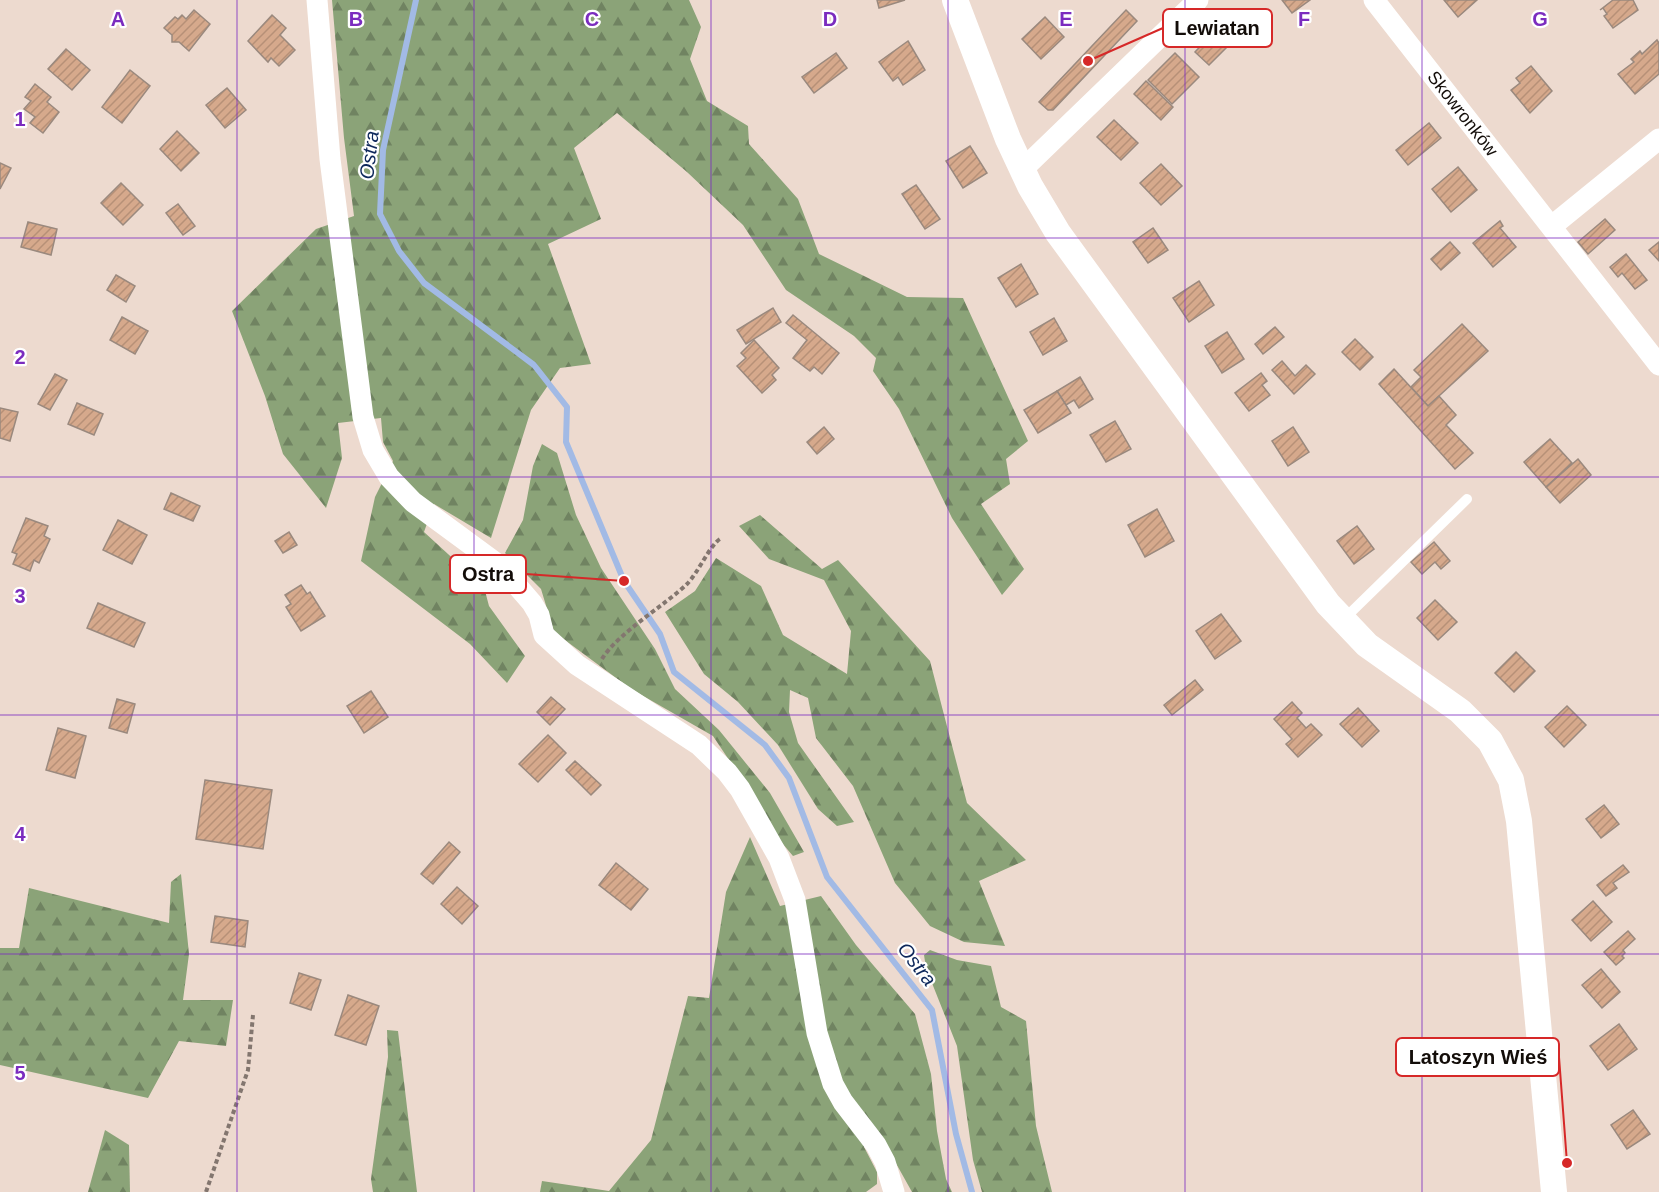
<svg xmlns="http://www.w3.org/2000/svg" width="1659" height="1192" font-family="Helvetica,sans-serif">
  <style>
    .forest { fill: url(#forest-firs) }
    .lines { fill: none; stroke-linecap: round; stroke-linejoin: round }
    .stream { stroke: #a2bae5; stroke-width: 6 }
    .building { fill: url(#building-hatch); stroke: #9a897e; stroke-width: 1.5 }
    .path { stroke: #83766f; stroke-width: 4; stroke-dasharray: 4.5 3; stroke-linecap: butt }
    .service { stroke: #fff; stroke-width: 10 }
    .minor { stroke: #fff; stroke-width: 21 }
    .tertiary { stroke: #fff; stroke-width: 26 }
    .grid { fill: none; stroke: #7b2cbf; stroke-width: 1.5; stroke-opacity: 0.55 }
    .labels { text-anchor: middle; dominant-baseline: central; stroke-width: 4.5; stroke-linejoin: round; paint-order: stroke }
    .street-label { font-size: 18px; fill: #130d09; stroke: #fff }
    .water-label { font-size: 20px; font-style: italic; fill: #0e285b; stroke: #fff }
    .grid-label { font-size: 20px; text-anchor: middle; font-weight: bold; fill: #7b2cbf; stroke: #fff; stroke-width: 4.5; stroke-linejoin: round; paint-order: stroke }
    .leader { fill: none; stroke: #d62828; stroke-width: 2 }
    .callout-dot { fill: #d62828; stroke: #fff; stroke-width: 2 }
    .callout { fill: #fff; stroke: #d62828; stroke-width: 2 }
    .callout-label { font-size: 20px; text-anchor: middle; font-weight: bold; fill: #130d09 }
  </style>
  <defs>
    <pattern id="forest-firs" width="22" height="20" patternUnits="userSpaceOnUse" patternTransform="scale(1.5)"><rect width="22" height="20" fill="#8ba378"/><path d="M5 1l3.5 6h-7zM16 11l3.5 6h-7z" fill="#708361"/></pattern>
    <pattern id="building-hatch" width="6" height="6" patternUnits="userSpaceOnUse" patternTransform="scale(1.5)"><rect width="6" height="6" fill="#d6a98c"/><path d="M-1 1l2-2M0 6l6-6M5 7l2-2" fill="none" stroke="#b79077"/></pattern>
  </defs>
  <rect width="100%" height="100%" fill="#eddacf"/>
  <!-- forest -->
  <g class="forest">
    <polygon points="332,0 689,0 701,27 690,59 707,101 748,126 749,144 798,199 819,254 907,297 963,298 1028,441 1006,459 1010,484 981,504 1024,569 1002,595 952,518 899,409 873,371 876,358 854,336 786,290 743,225 687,172 617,113 574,148 601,219 548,244 591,364 560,368 531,410 491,538 434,504 424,532 484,587 489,606 525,656 507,683 470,644 361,561 375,497 393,461 383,442 381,418 338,423 342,458 326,508 283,454 265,396 232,311 316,229 354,216 344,138"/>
    <polygon points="542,444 557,453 576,515 601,568 655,649 675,689 719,730 770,793 804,852 793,856 771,830 755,799 713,736 631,689 554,632 541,589 505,553 523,520 533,466"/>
    <polygon points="760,515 822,569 838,560 930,661 967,803 1026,860 979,881 1005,946 964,942 930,926 895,883 853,786 816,738 808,698 790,690 789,712 798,743 854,822 837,826 818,809 778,745 738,702 704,674 665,612 695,591 716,558 761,586 783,635 847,674 851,631 824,580 769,559 739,526"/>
    <polygon points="750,837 780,906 821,896 856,945 915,1014 931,1074 937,1131 946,1179 952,1192 912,1192 879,1133 864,1147 877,1172 877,1184 866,1192 540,1192 542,1181 609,1191 651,1140 688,996 709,998 726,892"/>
    <polygon points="181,874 189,954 183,1000 233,1000 226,1046 179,1041 148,1098 0,1065 0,948 19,948 29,888 169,923 171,882"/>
    <polygon points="930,950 957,960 991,966 1001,1007 1026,1021 1036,1126 1052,1192 982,1192 973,1160 957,1046 926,968 924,955"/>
    <polygon points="387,1030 398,1031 417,1192 373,1192 371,1179 388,1057"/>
    <polygon points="105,1130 129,1145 130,1192 88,1192"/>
  </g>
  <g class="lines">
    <!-- stream -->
    <polyline class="stream" points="416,0 383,150 380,214 399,251 424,283 534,365 567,407 566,442 624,581 660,634 674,672 765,745 789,778 827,877 932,1010 956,1134 972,1192"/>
  </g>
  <!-- building -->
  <g class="building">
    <polygon points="877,0 905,0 879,8"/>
    <polygon points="1282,0 1310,0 1292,13"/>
    <polygon points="1444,0 1477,0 1458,17"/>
    <polygon points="1613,0 1633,0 1638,10 1613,28 1604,16 1607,14 1603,8 1600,10"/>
    <polygon points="194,10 210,24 189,51 179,42 172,42 172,35 164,28 175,17 178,19 182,15 186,19"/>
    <polygon points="1126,10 1137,21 1053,110 1048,110 1039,102"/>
    <polygon points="272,15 286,28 280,35 295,50 279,66 271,58 268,62 248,41"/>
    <polygon points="1045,17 1064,37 1041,59 1022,39"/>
    <polygon points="1214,32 1228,46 1209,65 1195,52"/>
    <polygon points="1657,40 1659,43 1659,74 1635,94 1618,74 1634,62 1631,59 1640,51 1642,54"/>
    <polygon points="908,41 925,70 903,85 898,77 893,81 879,62"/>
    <polygon points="66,49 90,70 72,90 48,69"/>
    <polygon points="836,53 847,68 814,93 802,77"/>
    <polygon points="1175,53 1199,77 1172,104 1148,80"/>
    <polygon points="1531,66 1552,91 1530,113 1511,90 1520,83 1516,78"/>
    <polygon points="130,70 150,86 122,123 102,107"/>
    <polygon points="1146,81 1173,107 1161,120 1134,94"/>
    <polygon points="35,84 51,97 47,102 59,112 43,133 30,123 35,117 24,109 31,101 25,97"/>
    <polygon points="227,88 246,110 225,128 206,105"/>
    <polygon points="1114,120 1138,143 1121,160 1097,137"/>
    <polygon points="1429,123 1441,138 1408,165 1396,150"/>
    <polygon points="177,131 199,153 181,171 160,149"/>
    <polygon points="970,146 987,173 963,188 946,161"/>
    <polygon points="0,163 11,168 0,189"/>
    <polygon points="1161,164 1182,186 1161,205 1140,183"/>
    <polygon points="1458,167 1477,190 1451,212 1432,189"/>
    <polygon points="121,183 143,205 123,225 101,203"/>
    <polygon points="916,185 940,219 925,229 902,194"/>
    <polygon points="178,204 195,226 183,235 166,213"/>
    <polygon points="1605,219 1615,230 1588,254 1578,242"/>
    <polygon points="1500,221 1503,226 1500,228 1516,247 1493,267 1473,243"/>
    <polygon points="28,222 57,229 51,255 21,247"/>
    <polygon points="1153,228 1168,250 1148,263 1133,242"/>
    <polygon points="1450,242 1460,253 1441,270 1431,259"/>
    <polygon points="1659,242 1659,261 1649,250"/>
    <polygon points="1626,254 1647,280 1635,289 1622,273 1618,277 1610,267"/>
    <polygon points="1021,264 1038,294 1016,307 998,278"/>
    <polygon points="116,275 135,286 126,302 107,290"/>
    <polygon points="1199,281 1214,305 1189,322 1173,298"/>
    <polygon points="773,308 781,322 746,344 737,330"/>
    <polygon points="793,315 839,353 822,374 814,367 810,371 793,358 807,340 786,323"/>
    <polygon points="122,317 148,331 135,354 110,340"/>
    <polygon points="1054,318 1067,341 1043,355 1030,332"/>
    <polygon points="1462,324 1488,351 1428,406 1411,387 1421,377 1414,370"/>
    <polygon points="1275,327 1284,337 1263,354 1255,344"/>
    <polygon points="1227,332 1244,359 1222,373 1205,346"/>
    <polygon points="1355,339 1373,357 1360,370 1342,352"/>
    <polygon points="754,340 779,368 772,375 776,380 762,393 737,366 746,358 741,353"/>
    <polygon points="1282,361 1295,376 1306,365 1315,374 1294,394 1272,370"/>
    <polygon points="1394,369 1428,406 1439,396 1456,415 1446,425 1473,453 1455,469 1379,384"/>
    <polygon points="1261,373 1267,381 1262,385 1270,395 1249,411 1235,393"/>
    <polygon points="55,374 67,380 50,410 38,404"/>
    <polygon points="1080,377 1093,399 1079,408 1074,400 1066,405 1057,391"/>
    <polygon points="1057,391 1071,413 1038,433 1024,410"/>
    <polygon points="77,403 103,414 94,435 68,424"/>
    <polygon points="0,408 18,412 10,441 0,438"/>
    <polygon points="1115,421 1131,449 1106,462 1090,435"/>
    <polygon points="824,427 834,439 817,454 807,442"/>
    <polygon points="1293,427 1309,452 1288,466 1272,441"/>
    <polygon points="1550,439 1572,463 1546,487 1524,462"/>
    <polygon points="1578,459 1591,475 1560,503 1546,487"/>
    <polygon points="171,493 200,506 193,521 164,509"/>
    <polygon points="1157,509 1174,541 1145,557 1128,525"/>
    <polygon points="26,518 48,526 44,536 50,539 39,563 34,560 30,571 13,564 17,554 12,552"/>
    <polygon points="118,520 147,535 132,564 103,550"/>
    <polygon points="1357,526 1374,549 1354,564 1337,541"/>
    <polygon points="289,532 297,545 283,553 275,541"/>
    <polygon points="1434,542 1450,561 1441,569 1435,562 1422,574 1411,562"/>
    <polygon points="301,585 307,594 310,592 325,616 301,631 286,607 291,604 285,595"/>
    <polygon points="1435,600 1457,622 1438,640 1417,618"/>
    <polygon points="98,603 145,623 134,647 87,628"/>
    <polygon points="1221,614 1241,641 1215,659 1196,631"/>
    <polygon points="1516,652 1535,671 1514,692 1495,673"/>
    <polygon points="1195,680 1203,690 1172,715 1164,705"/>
    <polygon points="371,691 388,717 364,733 347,706"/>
    <polygon points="551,697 565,709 550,725 537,712"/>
    <polygon points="117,699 135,704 127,733 109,728"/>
    <polygon points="1292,702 1302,713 1297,718 1306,728 1311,724 1322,735 1298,757 1286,744 1292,739 1274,719"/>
    <polygon points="1567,706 1586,725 1564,747 1545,727"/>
    <polygon points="1358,708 1379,731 1362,747 1340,724"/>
    <polygon points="58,728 86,736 75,778 46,770"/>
    <polygon points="548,735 566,753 538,782 519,764"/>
    <polygon points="575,761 601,785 591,795 566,770"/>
    <polygon points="205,780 272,790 263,849 196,839"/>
    <polygon points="1604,805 1619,824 1601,838 1586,819"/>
    <polygon points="449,842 460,852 433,884 421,874"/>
    <polygon points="616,863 648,889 631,910 599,885"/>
    <polygon points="1623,865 1629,872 1613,883 1617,888 1606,896 1597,885"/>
    <polygon points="457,887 478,906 462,924 441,904"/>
    <polygon points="1593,901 1612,922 1591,941 1572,920"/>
    <polygon points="215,916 248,921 245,947 211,942"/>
    <polygon points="1628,931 1635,939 1623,950 1625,953 1622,956 1624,958 1616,965 1604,952"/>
    <polygon points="1601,969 1620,992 1602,1008 1582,985"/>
    <polygon points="299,973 321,980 311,1010 290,1003"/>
    <polygon points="348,995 379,1006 366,1045 335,1035"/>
    <polygon points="1619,1024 1637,1049 1608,1070 1590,1046"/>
    <polygon points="1633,1110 1650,1134 1627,1149 1611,1125"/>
  </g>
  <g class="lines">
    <!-- path -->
    <g class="path">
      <path d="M602,659C618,633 664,606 687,584C698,573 710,545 720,539"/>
      <polyline points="206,1192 248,1070 253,1015"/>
    </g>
    <!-- service -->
    <polyline class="service" points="1342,621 1467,499"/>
    <!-- minor -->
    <g class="minor">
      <polyline points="317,0 330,159 363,417 373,450 389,477 413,502 500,566 532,603 539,615 544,635 577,665 699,745 727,772 740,789 779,858 795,900 817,1033 833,1084 843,1102 876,1145 885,1162 894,1192"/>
      <path id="s1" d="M1374,0L1659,365"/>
      <polyline points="1022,170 1198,0"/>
      <polyline points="1552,226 1659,139"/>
    </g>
    <!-- tertiary -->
    <polyline class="tertiary" points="955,0 1008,139 1030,186 1058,233 1328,604 1367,645 1460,711 1490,741 1511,780 1519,821 1554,1192"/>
  </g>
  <!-- grid -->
  <path class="grid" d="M237,0V1192M474,0V1192M711,0V1192M948,0V1192M1185,0V1192M1422,0V1192M0,238H1659M0,477H1659M0,715H1659M0,954H1659"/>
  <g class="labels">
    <!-- street labels -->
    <g class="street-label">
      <text stroke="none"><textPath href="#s1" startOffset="144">Skowronków</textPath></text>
    </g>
    <!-- water labels -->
    <g class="water-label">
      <text transform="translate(369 155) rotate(-83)">Ostra</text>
      <text transform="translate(917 964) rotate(52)">Ostra</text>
    </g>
  </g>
  <g class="grid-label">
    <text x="118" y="26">A</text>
    <text x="356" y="26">B</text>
    <text x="592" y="26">C</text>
    <text x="830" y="26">D</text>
    <text x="1066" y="26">E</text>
    <text x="1304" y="26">F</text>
    <text x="1540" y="26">G</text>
    <text x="20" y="126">1</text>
    <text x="20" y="364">2</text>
    <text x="20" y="603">3</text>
    <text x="20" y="841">4</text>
    <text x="20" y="1080">5</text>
  </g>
  <!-- callouts -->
  <path class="leader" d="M1088 61L1163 28M624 581L526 574M1567 1163L1559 1057"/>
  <g class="callout-dot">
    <circle cx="1088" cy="61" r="6"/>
    <circle cx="624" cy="581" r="6"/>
    <circle cx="1567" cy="1163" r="6"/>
  </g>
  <g class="callout">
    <rect x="1163" y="9" width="109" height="38" rx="6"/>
    <rect x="450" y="555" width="76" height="38" rx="6"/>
    <rect x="1396" y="1038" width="163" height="38" rx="6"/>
  </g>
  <g class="callout-label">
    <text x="1217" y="35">Lewiatan</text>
    <text x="488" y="581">Ostra</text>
    <text x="1478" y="1064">Latoszyn Wieś</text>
  </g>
</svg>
